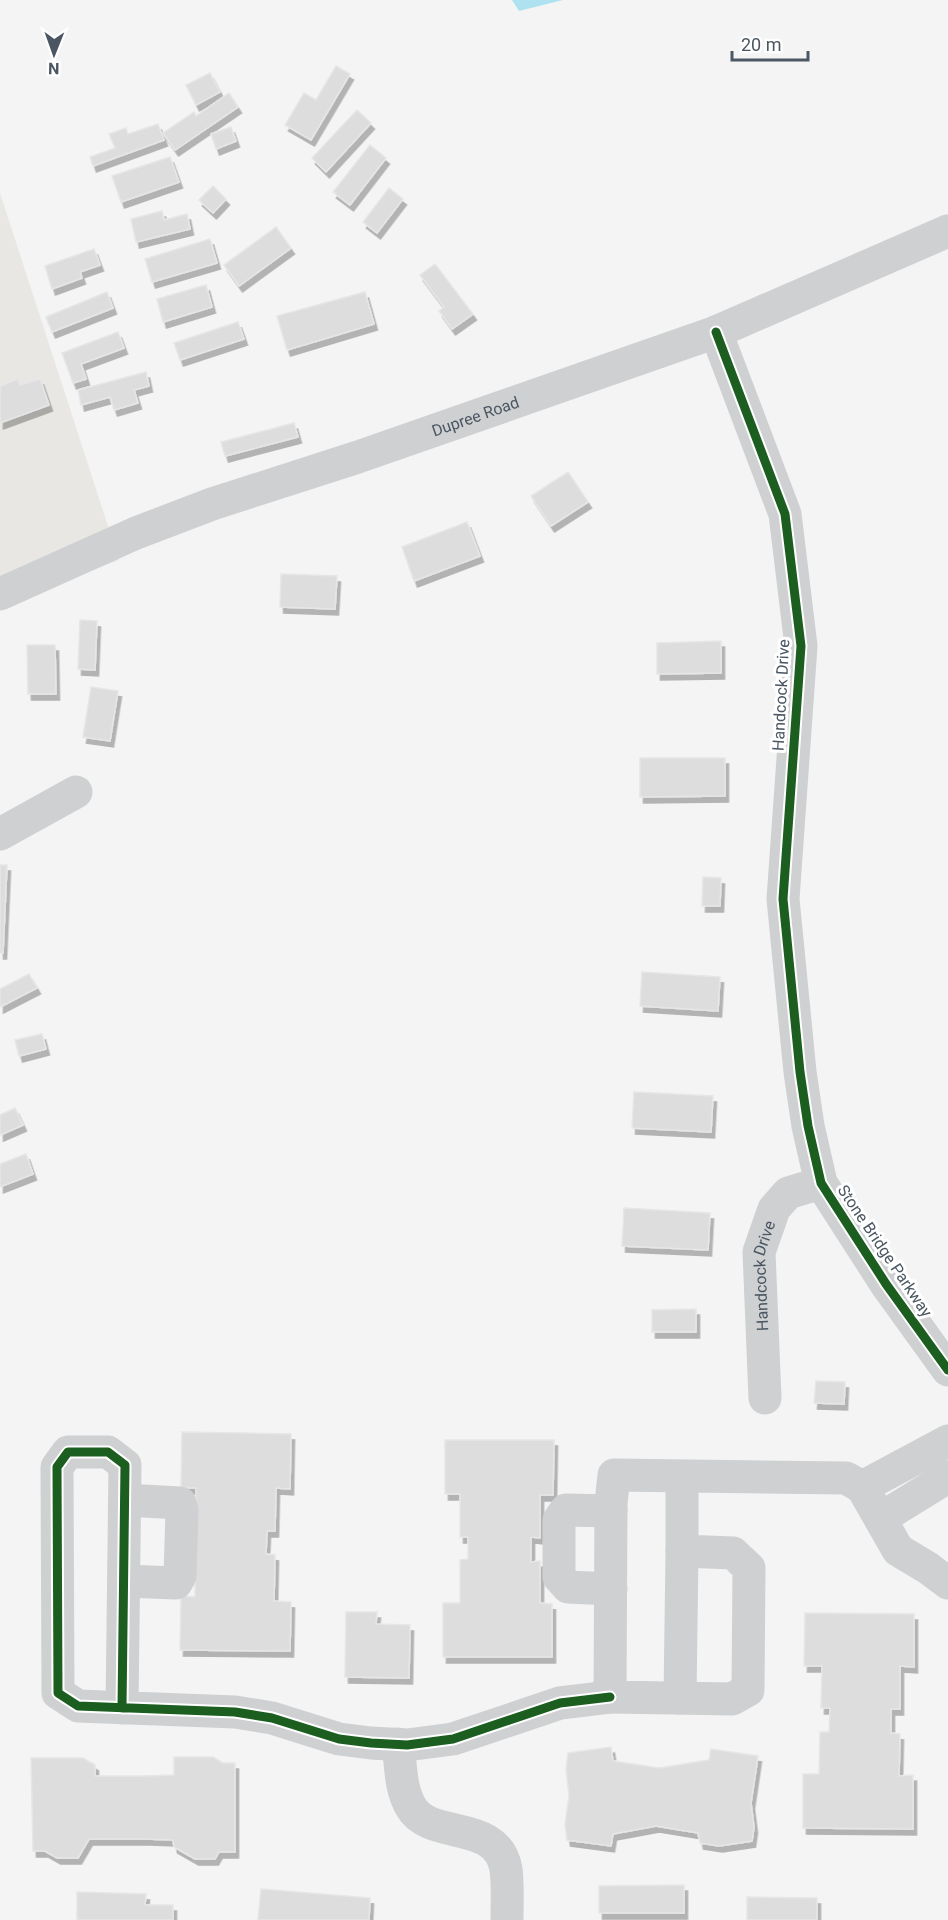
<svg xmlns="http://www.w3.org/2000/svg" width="948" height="1920" font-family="Roboto,sans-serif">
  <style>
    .commercial { fill: #e8e7e3 }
    .water { fill: #aee2f0 }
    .building { fill: #ddddde; stroke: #e5e6e7; stroke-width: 1.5; filter: url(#shadow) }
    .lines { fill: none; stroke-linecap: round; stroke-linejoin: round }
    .minor { stroke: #ced0d2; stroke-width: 33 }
    .cycleway-casing { stroke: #fff; stroke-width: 13 }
    .cycleway { stroke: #1b5e20; stroke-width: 9 }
    .labels { text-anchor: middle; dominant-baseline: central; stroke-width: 6; stroke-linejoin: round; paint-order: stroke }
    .street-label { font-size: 16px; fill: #4a5661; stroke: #fff }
  </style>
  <defs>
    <filter id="shadow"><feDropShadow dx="3.5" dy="6" stdDeviation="0" flood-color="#0004"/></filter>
  </defs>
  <rect width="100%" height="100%" fill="#f4f4f4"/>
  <!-- commercial -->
  <polygon class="commercial" points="0,193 119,560 0,606"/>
  <!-- water -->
  <polygon class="water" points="512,0 563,0 519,11"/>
  <!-- building -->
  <g class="building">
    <polygon points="336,66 350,74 311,140 285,125 304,93 316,100"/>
    <polygon points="210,73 220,92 196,105 186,85"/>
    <polygon points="229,93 238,107 175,150 163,133 194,112 196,116"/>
    <polygon points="357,110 371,123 326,172 312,158"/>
    <polygon points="158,124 164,140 93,166 90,157 115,148 109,134 126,128 128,134"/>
    <polygon points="231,127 236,141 216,149 211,134"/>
    <polygon points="370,145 386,158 350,205 333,192"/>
    <polygon points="170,157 179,182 121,202 112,176"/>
    <polygon points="213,186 226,199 213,213 199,200"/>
    <polygon points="389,188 403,199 377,233 363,222"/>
    <polygon points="162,211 164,220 187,214 190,229 136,242 131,219"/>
    <polygon points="276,227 291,248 239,286 224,265"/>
    <polygon points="210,239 217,263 152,282 145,259"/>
    <polygon points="94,249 100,265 80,272 82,278 52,289 45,266"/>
    <polygon points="435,264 473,314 452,329 439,311 444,307 420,275"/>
    <polygon points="206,285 212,307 163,322 157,299"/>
    <polygon points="107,292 113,308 52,332 46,317"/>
    <polygon points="365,292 374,324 287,350 277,316"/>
    <polygon points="238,322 244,339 180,360 174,343"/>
    <polygon points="118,332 124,348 81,364 86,379 73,383 62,353"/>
    <polygon points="146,372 149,386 134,390 138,403 114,410 110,397 81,405 78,390"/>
    <polygon points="18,379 20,385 40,379 49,405 0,423 0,386"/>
    <polygon points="294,423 298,437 225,456 221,442"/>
    <polygon points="568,472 588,502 551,526 531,496"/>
    <polygon points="467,522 480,556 414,581 402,547"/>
    <polygon points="281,574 337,576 335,609 280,607"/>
    <polygon points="80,620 97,621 95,670 78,669"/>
    <polygon points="721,641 721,673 657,674 657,643"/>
    <polygon points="27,645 55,645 56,694 28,694"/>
    <polygon points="91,687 118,691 110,741 83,737"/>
    <polygon points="640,758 725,758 725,796 640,797"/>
    <polygon points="0,865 7,865 3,953 0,953"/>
    <polygon points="703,877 721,878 720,906 702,906"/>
    <polygon points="642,972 720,977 718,1011 640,1006"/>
    <polygon points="29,974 37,988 0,1007 0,989"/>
    <polygon points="42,1034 46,1049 19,1056 15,1040"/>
    <polygon points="634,1092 713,1096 711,1132 632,1128"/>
    <polygon points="15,1108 23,1125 0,1135 0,1115"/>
    <polygon points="26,1154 33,1174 0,1187 0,1164"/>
    <polygon points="624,1208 710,1213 708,1250 622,1246"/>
    <polygon points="696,1309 696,1332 652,1332 652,1310"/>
    <polygon points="816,1381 845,1382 844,1404 814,1403"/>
    <polygon points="182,1432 291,1434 290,1489 276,1488 275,1531 267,1531 266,1554 275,1555 274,1601 291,1602 290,1651 180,1650 181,1596 195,1597 196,1488 181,1488"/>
    <polygon points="445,1440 554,1440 553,1495 540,1495 540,1538 531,1537 531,1562 540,1561 540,1603 552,1604 552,1657 443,1657 443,1603 460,1603 460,1560 468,1559 468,1537 460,1537 460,1494 445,1494"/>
    <polygon points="346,1612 377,1612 376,1624 410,1625 409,1678 345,1677"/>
    <polygon points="805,1613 914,1614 914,1667 900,1666 900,1709 891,1709 891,1733 900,1734 899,1776 913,1775 913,1829 803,1828 803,1774 819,1774 820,1732 829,1732 830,1708 821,1708 822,1666 804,1666"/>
    <polygon points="611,1747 613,1761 659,1768 709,1760 711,1749 758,1756 751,1803 754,1827 752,1841 719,1846 700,1843 698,1833 656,1826 613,1834 611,1846 567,1840 565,1825 569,1795 566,1770 568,1753"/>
    <polygon points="174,1757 213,1757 223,1763 235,1763 235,1852 219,1852 215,1859 195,1859 174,1847 173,1840 146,1839 89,1839 78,1858 57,1858 45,1851 33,1851 31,1758 83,1758 95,1765 95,1776 144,1776 174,1775"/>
    <polygon points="684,1885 684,1913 599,1913 599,1886"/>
    <polygon points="261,1889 370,1898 369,1920 258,1920"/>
    <polygon points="77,1892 146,1894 145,1905 173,1905 173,1920 77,1920"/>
    <polygon points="747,1897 817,1898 817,1920 747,1920"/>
  </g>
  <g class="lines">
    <!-- minor -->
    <g class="minor">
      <polyline points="716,332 785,514 801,646 783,899 800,1072 808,1126 821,1183 886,1284 948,1370"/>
      <path id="s1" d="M0,594L136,533L212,504L358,457L716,332L948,231"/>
      <polyline points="0,834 76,792"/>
      <path id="s2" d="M765,1398L759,1252L774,1209L788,1193L821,1183"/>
      <polyline points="682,1476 682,1551 733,1553 749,1568 748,1690 732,1699 610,1697 611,1503 614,1475 846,1478 862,1487 898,1550 928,1568 948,1583"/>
      <polyline points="862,1487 948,1441"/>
      <polyline points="881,1518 948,1477"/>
      <polyline points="124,1581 176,1583 180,1576 182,1510 180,1503 125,1500"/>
      <polyline points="611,1589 568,1587 559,1577 559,1520 566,1510 611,1511"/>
      <polyline points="680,1698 682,1551"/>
      <polyline points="122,1708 125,1465 108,1452 68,1452 57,1467 58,1693 78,1706 235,1712 272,1718 339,1739 371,1743 407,1745 453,1739 560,1703 610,1697"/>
      <path d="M398,1744C401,1765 400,1789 411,1807C430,1841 497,1818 506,1869C508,1885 507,1903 507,1920"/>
    </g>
    <!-- cycleway casing -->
    <g class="cycleway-casing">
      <g id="cycleway">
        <polyline points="716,332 785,514 801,646 783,899 800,1072 808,1126 821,1183 886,1284 948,1370"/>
        <polyline points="122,1708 125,1465 108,1452 68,1452 57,1467 58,1693 78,1706 235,1712 272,1718 339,1739 371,1743 407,1745 453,1739 560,1703 610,1697"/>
      </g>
    </g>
    <!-- cycleway -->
    <use href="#cycleway" class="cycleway"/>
  </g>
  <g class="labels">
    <!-- street labels -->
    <g class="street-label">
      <text stroke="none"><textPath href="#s1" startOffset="508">Dupree Road</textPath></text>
      <text transform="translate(781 695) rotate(-87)">Handcock Drive</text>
      <text transform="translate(885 1251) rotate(56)">Stone Bridge Parkway</text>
      <text stroke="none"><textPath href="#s2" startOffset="123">Handcock Drive</textPath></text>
    </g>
  </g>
  <!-- north arrow -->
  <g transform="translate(54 54) rotate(181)" stroke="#ffffff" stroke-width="4.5" paint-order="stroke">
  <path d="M0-4.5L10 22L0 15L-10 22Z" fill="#4a5661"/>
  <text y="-9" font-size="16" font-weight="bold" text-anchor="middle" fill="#4a5661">N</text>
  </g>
  <!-- scale -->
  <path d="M732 51v9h76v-9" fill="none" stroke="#4a5661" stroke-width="3"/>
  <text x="741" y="51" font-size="18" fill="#4a5661" stroke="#ffffff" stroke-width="4.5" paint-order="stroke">20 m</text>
</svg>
